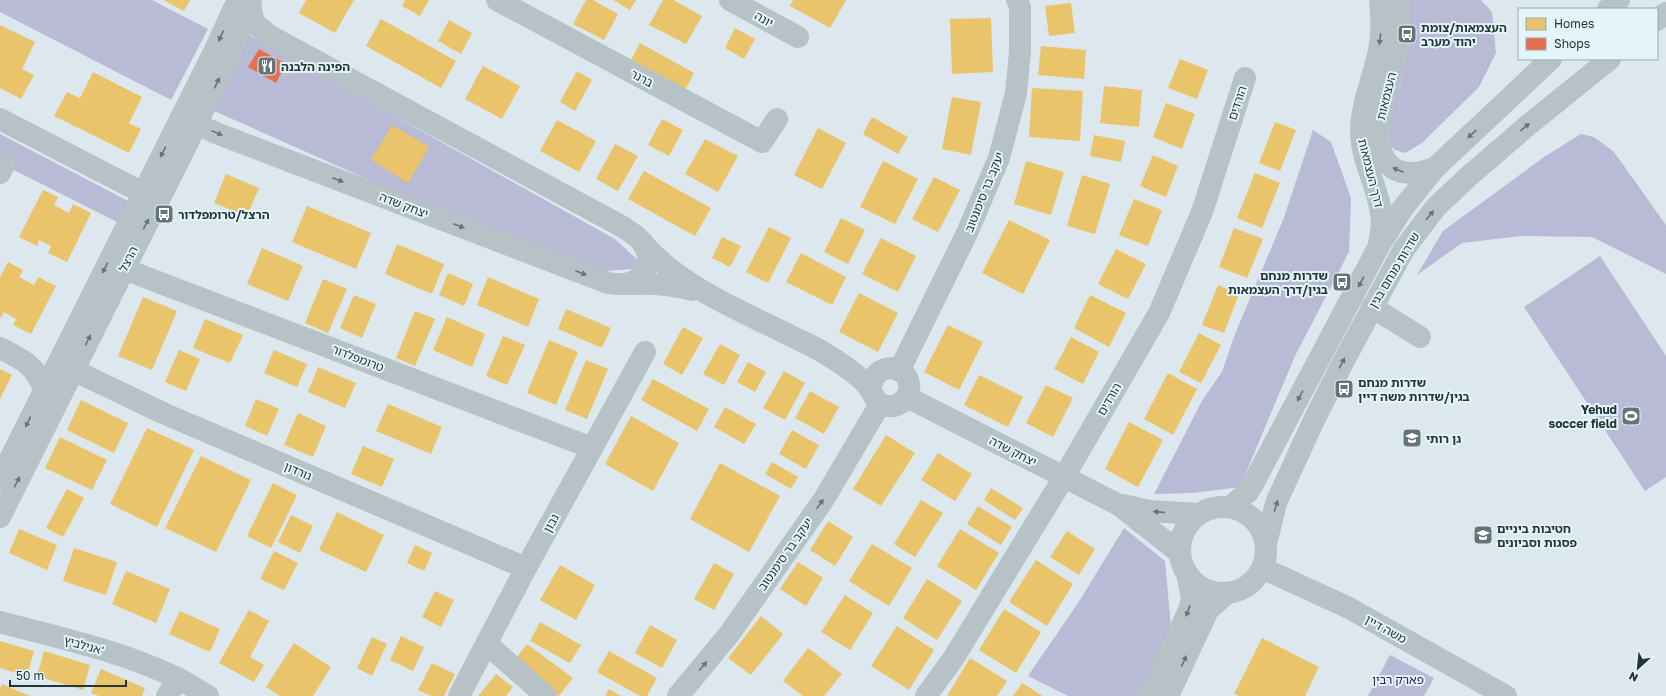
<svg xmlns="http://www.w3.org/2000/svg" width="1666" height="696" font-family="'Golos Text','Noto Sans Hebrew',sans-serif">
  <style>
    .green { fill: #b8bad6 }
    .homes { fill: #e9c46a }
    .shops { fill: #e76f51 }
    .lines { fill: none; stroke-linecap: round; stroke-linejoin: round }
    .minor { stroke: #b6c2c5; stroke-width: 22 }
    .oneway { fill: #667476 }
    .labels { text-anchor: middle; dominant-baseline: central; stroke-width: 4; stroke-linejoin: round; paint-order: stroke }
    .street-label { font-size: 12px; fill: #253536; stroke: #e3f4fb }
    .poi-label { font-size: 12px; font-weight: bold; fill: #253536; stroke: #e3f4fb; text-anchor: start }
    .park-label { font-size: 12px; fill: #2c2656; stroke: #e3f4fb }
  </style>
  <rect width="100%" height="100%" fill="#dce8ed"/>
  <!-- green -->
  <g class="green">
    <polygon points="0,0 152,0 208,29 171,100 0,12"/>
    <polygon points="1408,0 1481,0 1492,12 1496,53 1479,87 1422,143 1405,153 1395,150 1384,139 1386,121 1401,83 1407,42"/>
    <polygon points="244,32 615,239 646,268 592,272 441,212 212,110"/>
    <polygon points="1313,130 1331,142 1351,198 1349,252 1295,356 1240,487 1193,493 1154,494 1203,399 1222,372 1235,334 1283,220"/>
    <polygon points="0,134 128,201 117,222 0,163"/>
    <polygon points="1581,134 1594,137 1614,152 1666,225 1666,274 1592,237 1521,236 1462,243 1417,275 1443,231 1544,157"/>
    <polygon points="1600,256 1666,356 1666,477 1645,491 1524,307"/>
    <polygon points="1124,528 1165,561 1171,628 1138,696 1068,696 1028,676 1080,600"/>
    <polygon points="1390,655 1434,678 1424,696 1368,696"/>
  </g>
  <!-- homes -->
  <g class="homes">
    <polygon points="163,0 190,0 184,11"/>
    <polygon points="306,0 354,0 335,33 299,13"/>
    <polygon points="405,0 429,0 420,16 402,6"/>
    <polygon points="586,0 593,0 618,14 604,40 573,24"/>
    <polygon points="613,0 636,0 630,10"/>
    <polygon points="663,0 673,0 702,16 686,44 649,25"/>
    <polygon points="793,0 846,0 830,28 790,6"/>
    <polygon points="1071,3 1075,33 1049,36 1045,6"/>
    <polygon points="991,18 993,72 952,74 950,19"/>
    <polygon points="381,19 456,61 441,88 366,46"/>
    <polygon points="449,20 472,33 461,54 438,41"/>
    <polygon points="0,25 35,42 22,69 34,75 21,99 0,88"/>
    <polygon points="735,28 755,39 744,59 725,48"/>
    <polygon points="640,43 694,73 684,92 630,62"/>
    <polygon points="1041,46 1086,50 1084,79 1038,75"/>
    <polygon points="1180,59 1208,70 1197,99 1168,88"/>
    <polygon points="483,66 520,86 502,119 465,99"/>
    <polygon points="577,71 592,80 575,111 560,102"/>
    <polygon points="93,72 142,97 129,123 141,129 129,153 54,116 67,92 80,98"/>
    <polygon points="1104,86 1142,90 1139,127 1100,123"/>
    <polygon points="1032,88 1083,91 1080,141 1029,137"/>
    <polygon points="952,97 981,102 971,155 942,149"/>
    <polygon points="1166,103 1195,114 1182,149 1153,137"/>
    <polygon points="872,117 908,137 898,154 863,134"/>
    <polygon points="662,119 683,130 669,156 648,145"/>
    <polygon points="557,120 596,141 579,172 540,151"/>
    <polygon points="1275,122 1296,130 1280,171 1259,163"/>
    <polygon points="392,125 429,147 408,183 371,160"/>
    <polygon points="818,128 846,143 822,189 794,175"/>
    <polygon points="1094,135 1125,141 1121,162 1090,156"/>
    <polygon points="705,139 738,156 718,192 685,174"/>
    <polygon points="615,144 638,156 618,191 596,179"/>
    <polygon points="1153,155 1178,166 1166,197 1140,186"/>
    <polygon points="883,161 918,179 895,224 860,207"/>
    <polygon points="1026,161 1064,172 1051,215 1014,204"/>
    <polygon points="644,171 711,208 695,236 628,199"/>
    <polygon points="1255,173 1280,183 1262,228 1237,218"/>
    <polygon points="226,174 259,188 247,216 214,203"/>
    <polygon points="1082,175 1110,184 1095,234 1067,226"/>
    <polygon points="934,177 960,190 938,232 912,219"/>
    <polygon points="43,190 58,197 54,205 69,213 73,204 91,213 67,262 48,253 51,246 39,240 37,246 19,237"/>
    <polygon points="1134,199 1162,210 1148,246 1119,235"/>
    <polygon points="307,206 371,233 356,269 292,242"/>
    <polygon points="841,218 865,230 848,264 824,252"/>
    <polygon points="1009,220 1050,240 1023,294 982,273"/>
    <polygon points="769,227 791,238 768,283 746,272"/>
    <polygon points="1234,228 1263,239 1247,278 1219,267"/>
    <polygon points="722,237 741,246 730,267 712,258"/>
    <polygon points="881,238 916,256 898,292 862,274"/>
    <polygon points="397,244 444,264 432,294 385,274"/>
    <polygon points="262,248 303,266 288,301 247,284"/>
    <polygon points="1116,249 1146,264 1128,299 1098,284"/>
    <polygon points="801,253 846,277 832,305 786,282"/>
    <polygon points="8,262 23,270 19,277 34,285 38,277 56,286 31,334 13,325 16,319 4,312 1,318 0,317 0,277"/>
    <polygon points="448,273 473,284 464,306 439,295"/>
    <polygon points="488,277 539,299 528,327 477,305"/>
    <polygon points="323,279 347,289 328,333 305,323"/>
    <polygon points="1218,285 1239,294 1224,333 1202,325"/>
    <polygon points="859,293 898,313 878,352 839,332"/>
    <polygon points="354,295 376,304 362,338 340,328"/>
    <polygon points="1090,295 1126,313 1109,347 1074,328"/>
    <polygon points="143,297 177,311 152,370 118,356"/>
    <polygon points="566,309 611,328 602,348 558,329"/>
    <polygon points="415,311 435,319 415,366 396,358"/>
    <polygon points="447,317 485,334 472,367 433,350"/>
    <polygon points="205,319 243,335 230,363 193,348"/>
    <polygon points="948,325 983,342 959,390 924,372"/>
    <polygon points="683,327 703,338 682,375 663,364"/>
    <polygon points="1199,333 1221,345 1201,383 1179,372"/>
    <polygon points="503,336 525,345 507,385 486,376"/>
    <polygon points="1071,337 1099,352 1083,384 1054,369"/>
    <polygon points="549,340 578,352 556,405 527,393"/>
    <polygon points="720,344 740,355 724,385 703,374"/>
    <polygon points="179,350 200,359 186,391 165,382"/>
    <polygon points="274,350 307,364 297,387 264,373"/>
    <polygon points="586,360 608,369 587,419 565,410"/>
    <polygon points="748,362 766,372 755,392 737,382"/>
    <polygon points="318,367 356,383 345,408 308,392"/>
    <polygon points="0,369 12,375 0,399"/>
    <polygon points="784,371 805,383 785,420 763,408"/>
    <polygon points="1168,373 1197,389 1173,435 1144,419"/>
    <polygon points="979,375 1023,397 1008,427 964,405"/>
    <polygon points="653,379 709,409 697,431 641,400"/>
    <polygon points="1046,385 1073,398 1053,437 1026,423"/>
    <polygon points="810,391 839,407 824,434 795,418"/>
    <polygon points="256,399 279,409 267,436 245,426"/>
    <polygon points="81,400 128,423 114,453 67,430"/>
    <polygon points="388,404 442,427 431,454 376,431"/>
    <polygon points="725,407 756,424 744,444 714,427"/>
    <polygon points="298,413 326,426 313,457 284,445"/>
    <polygon points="631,416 679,443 653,491 605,464"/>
    <polygon points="1129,422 1163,440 1138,487 1105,469"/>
    <polygon points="147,428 194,450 157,527 110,504"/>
    <polygon points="792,430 819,445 806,469 779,454"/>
    <polygon points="886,435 915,453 881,506 853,489"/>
    <polygon points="60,437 107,460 92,490 45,468"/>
    <polygon points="363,446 394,459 382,487 351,474"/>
    <polygon points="938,453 972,474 955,501 921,480"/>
    <polygon points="201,456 251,480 216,552 165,528"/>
    <polygon points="772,462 798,477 791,489 765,474"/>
    <polygon points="720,463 780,496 749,552 690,519"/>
    <polygon points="273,483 297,495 271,548 247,536"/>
    <polygon points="991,488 1023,508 1015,520 984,500"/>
    <polygon points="67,489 84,498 63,537 46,528"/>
    <polygon points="921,500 943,513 915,557 894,544"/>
    <polygon points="978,506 1012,527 1001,545 967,524"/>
    <polygon points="337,512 384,535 366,572 319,550"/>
    <polygon points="291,515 313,526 300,553 278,542"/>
    <polygon points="828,521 853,537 835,566 810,550"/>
    <polygon points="19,529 57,545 47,570 9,553"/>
    <polygon points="960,529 999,553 976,590 937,566"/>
    <polygon points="1067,531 1095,549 1079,575 1050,557"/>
    <polygon points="872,544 912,568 889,606 849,581"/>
    <polygon points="415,545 432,553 424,571 407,563"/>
    <polygon points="74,548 117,562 106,595 63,581"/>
    <polygon points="274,551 298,563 284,590 260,579"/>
    <polygon points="1036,560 1073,584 1047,626 1009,602"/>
    <polygon points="798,562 823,578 806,606 780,589"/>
    <polygon points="714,563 734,574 714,610 694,599"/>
    <polygon points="560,565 595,585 576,620 540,600"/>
    <polygon points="126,571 170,589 156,623 112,604"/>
    <polygon points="927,579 962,601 937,640 903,618"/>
    <polygon points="435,591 454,600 441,627 422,617"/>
    <polygon points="845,595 873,613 850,650 821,632"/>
    <polygon points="1004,609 1041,632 1016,673 979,650"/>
    <polygon points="249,610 269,621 250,657 264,665 254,682 219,663"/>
    <polygon points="180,611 220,629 210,652 169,634"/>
    <polygon points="761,616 783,634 751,675 728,658"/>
    <polygon points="540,622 581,645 570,663 530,641"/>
    <polygon points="650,625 677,640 662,668 635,653"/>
    <polygon points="897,626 934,650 909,690 871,666"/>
    <polygon points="401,636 424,647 413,671 390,660"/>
    <polygon points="372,637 387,644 372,676 357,668"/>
    <polygon points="1262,638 1319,667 1305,696 1239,696 1234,694"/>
    <polygon points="0,641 34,651 27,676 0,668"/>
    <polygon points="294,643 331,667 313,696 280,696 266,687"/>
    <polygon points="527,644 573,678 559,696 513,662"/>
    <polygon points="808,648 842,674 824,696 803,696 783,681"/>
    <polygon points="44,651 90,665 83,690 37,676"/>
    <polygon points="609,651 657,678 647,696 640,696 597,672"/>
    <polygon points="970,658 1007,681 997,696 947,696"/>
    <polygon points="432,663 455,674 444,696 431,696 418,690"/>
    <polygon points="101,669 145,688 142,696 99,696 91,693"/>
    <polygon points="496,674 513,687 506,696 478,696"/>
    <polygon points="1022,683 1043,696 1013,696"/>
    <polygon points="2,684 30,696 0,696 0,689"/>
    <polygon points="609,689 621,696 605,696"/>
  </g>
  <!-- shops -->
  <polygon class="shops" points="259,49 286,64 276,83 248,67"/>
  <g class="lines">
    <!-- minor -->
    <g class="minor">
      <polyline points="497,0 762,142 777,119"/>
      <polyline points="730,0 798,37"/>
      <path d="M1398,0C1405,39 1389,80 1380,117C1377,135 1378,164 1399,171C1411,176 1424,171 1435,168"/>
      <polyline points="1608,9 1619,0"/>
      <polyline points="1657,20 1666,13"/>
      <path d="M181,117L216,133L608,283C614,284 622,285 629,283C647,279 653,257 643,243C638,236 630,232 623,227L270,36L254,23L250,6"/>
      <polyline points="0,119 143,193"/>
      <polyline points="0,173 4,165"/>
      <path d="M643,244C683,288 739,310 791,336C803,342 815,347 826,354C839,362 864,378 871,391C875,398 877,405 887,406C900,408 911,397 909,384C905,360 870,364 871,391"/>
      <path d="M1379,244C1380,237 1382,229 1382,222C1381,192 1362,164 1361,133C1361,106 1372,81 1378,55C1382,37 1382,18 1380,0"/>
      <polyline points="124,269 592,448"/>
      <path d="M629,284C650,283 671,284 692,290"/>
      <polyline points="1372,307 1420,337"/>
      <path d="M0,348C22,359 37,366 44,391"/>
      <polyline points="73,370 165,414 526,568"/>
      <polyline points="899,371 967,233 999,158 1016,93 1020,52 1020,7 1017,0"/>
      <polyline points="907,397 1119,505 1180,553"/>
      <polyline points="0,479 213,54 234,8"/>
      <polyline points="1123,505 1149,511 1198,514"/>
      <circle cx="1223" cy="550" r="43"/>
      <polyline points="1230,507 1248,492 1254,482 1380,244 1403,208 1435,168 1551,59"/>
      <polyline points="0,517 185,148 232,49 251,2"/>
      <polyline points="1266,544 1276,503 1313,422 1341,366 1404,249 1436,207 1469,176 1527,126 1610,59"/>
      <polyline points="1262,568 1349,608 1506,696"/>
      <path d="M0,622C60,638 121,651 177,678C187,683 198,690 208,696"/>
      <polyline points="487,644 546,696"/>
      <polyline points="167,696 178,679"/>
      <polyline points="459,696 526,568 645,352"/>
      <polyline points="678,696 730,633 824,499 880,404"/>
      <polyline points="926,696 953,659 1064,477 1159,313 1202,212 1245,78"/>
      <polyline points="1150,696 1189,610 1192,598 1187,573"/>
      <polyline points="1168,696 1208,610 1227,593"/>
    </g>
  </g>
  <!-- one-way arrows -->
  <defs><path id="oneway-solid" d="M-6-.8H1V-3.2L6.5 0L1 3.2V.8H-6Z"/></defs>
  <g class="oneway">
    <use href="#oneway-solid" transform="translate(221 36) rotate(115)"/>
    <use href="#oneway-solid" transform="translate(1380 39) rotate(97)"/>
    <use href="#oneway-solid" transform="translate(217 83) rotate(-65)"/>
    <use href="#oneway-solid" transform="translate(1525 127) rotate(-39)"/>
    <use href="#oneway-solid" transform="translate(217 133) rotate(22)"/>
    <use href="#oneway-solid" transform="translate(1472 134) rotate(137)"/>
    <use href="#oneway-solid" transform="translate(163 152) rotate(117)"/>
    <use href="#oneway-solid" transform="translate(1398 170) rotate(-157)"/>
    <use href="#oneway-solid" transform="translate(338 180) rotate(21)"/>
    <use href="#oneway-solid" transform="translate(1430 215) rotate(-51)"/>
    <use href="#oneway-solid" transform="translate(146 224) rotate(-63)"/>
    <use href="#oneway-solid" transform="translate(459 226) rotate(21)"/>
    <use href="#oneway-solid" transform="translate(105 268) rotate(117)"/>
    <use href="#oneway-solid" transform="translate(581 273) rotate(21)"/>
    <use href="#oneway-solid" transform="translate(1361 282) rotate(118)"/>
    <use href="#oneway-solid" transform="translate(88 340) rotate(-64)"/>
    <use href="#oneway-solid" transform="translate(1342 363) rotate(-63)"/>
    <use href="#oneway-solid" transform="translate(1300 396) rotate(118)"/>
    <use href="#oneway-solid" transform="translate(28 422) rotate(116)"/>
    <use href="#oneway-solid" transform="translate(17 482) rotate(-63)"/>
    <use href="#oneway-solid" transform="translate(820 504) rotate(-55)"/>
    <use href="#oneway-solid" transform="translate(1276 506) rotate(-73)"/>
    <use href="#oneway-solid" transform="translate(1159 512) rotate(-175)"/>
    <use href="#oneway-solid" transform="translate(1188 611) rotate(110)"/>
    <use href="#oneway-solid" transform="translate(1184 661) rotate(-65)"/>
    <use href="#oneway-solid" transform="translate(703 666) rotate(-50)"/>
  </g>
  <!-- icons -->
  <defs>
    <g id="bus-square" transform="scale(1)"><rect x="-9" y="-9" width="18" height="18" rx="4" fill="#657476" stroke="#e3f4fb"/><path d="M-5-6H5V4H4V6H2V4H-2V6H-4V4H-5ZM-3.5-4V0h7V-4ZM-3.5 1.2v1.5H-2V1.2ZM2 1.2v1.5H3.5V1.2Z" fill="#fff"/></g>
    <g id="restaurant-square" transform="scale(1)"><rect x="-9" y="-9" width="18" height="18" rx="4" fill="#657476" stroke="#e3f4fb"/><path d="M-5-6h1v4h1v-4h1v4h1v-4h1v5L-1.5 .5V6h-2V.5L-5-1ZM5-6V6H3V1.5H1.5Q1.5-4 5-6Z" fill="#fff"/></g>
    <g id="stadium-square" transform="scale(1)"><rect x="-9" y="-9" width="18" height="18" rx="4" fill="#657476" stroke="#e3f4fb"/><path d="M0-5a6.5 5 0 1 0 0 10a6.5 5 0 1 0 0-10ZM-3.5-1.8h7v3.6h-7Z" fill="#fff"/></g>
    <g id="school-square" transform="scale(1)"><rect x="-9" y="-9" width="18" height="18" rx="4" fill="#657476" stroke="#e3f4fb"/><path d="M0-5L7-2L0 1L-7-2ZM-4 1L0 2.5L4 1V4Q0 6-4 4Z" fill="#fff"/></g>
  </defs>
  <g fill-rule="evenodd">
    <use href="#bus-square" x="1407" y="34"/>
    <use href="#restaurant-square" x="267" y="66"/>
    <use href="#bus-square" x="164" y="214"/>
    <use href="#bus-square" x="1342" y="282"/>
    <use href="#bus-square" x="1344" y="389"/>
    <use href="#stadium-square" x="1631" y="416"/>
    <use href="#school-square" x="1412" y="438"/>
    <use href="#school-square" x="1483" y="535"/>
  </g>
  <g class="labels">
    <!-- street labels -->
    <g class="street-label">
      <text transform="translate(764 19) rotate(29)">יונה</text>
      <text transform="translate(642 78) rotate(28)">ברנר</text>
      <text transform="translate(1386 96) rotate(-76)">העצמאות</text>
      <text transform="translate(1237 103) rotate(-72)">הורדים</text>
      <text transform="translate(1371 173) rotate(76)">דרך העצמאות</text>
      <text transform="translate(984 192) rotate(-68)">יעקב בר סימנטוב</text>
      <text transform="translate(404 205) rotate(21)">יצחק שדה</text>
      <text transform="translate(128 259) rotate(-63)">הרצל</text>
      <text transform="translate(1394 270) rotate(-59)">שדרות מנחם בגין</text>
      <text transform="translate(358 358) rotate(21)">טרומפלדור</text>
      <text transform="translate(1109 399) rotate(-60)">הורדים</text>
      <text transform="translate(1013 451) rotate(27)">יצחק שדה</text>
      <text transform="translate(298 471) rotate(23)">גורדון</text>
      <text transform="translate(551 523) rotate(-61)">נבון</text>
      <text transform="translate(785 554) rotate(-55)">יעקב בר סימנטוב</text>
      <text transform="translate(1386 629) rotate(29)">משה דיין</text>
      <text transform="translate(84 645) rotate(16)">אנילביץ'</text>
    </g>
    <!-- poi labels -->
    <g class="poi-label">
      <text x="1421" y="27">העצמאות/צומת<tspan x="1421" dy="14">יהוד מערב</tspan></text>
      <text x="281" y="66">הפינה הלבנה</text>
      <text x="178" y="214">הרצל/טרומפלדור</text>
      <text x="1328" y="275" text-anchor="end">שדרות מנחם<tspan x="1328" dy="14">בגין/דרך העצמאות</tspan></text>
      <text x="1358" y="382">שדרות מנחם<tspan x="1358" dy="14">בגין/שדרות משה דיין</tspan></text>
      <text x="1617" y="409" text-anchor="end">Yehud<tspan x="1617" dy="14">soccer field</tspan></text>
      <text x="1426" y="438">גן רותי</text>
      <text x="1497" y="528">חטיבות ביניים<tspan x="1497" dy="14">פסגות וסביונים</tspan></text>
    </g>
    <!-- park labels -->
    <g class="park-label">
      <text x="1398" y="679">פארק רבין</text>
    </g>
  </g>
  <!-- legend -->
  <rect x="1518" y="8" width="140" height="52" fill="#e3f4fb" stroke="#97a8ac"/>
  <rect x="1526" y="18" width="20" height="12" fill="#e9c46a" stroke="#97a8ac"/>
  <text x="1554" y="28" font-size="12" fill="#253536">Homes</text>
  <rect x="1526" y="38" width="20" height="12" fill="#e76f51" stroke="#97a8ac"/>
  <text x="1554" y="48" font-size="12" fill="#253536">Shops</text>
  <!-- north arrow -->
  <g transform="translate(1638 668) rotate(207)" stroke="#e3f4fb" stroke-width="3" paint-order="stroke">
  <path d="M0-3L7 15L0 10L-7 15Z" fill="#253536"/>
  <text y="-6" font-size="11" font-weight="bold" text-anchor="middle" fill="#253536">N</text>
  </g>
  <!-- scale -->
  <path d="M10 680v6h116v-6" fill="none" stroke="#253536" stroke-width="2"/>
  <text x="16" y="680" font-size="12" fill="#253536" stroke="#e3f4fb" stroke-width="3" paint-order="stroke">50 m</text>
</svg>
